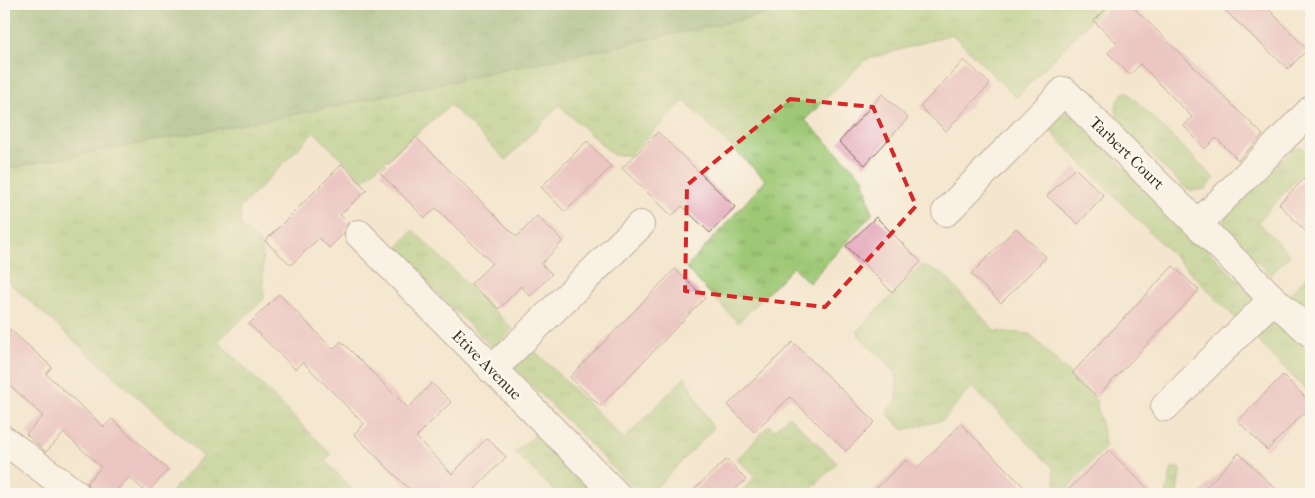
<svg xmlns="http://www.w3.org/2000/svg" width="1315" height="498" font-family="'IM FELL French Canon',serif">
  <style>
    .grass { fill: url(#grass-tufts); stroke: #6c7949 }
    .forest { fill: url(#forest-crowns); stroke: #5c6b42 }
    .building { fill: #e1a1b7 }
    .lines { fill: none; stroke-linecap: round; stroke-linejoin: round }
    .street-casing { stroke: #7c6c5c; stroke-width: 30 }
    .street { stroke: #fff; stroke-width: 28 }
    .marked { fill: none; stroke: #d62828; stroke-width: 4; stroke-dasharray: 10 6; stroke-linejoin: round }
    .labels { text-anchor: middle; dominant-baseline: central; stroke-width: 5; stroke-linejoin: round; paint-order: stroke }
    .street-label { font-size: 16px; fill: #3b2a1e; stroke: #fbf7ec }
  </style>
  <defs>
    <pattern id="grass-tufts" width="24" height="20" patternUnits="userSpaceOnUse" patternTransform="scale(1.25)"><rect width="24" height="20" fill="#9ec874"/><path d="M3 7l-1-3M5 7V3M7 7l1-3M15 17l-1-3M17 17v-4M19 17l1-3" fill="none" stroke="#82a35f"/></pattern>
    <pattern id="forest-crowns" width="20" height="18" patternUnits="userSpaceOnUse" patternTransform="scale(1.25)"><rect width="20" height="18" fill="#7eac66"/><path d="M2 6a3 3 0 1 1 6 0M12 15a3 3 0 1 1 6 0" fill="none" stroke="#688c53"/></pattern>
  </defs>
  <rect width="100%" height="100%" fill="#fbf7ec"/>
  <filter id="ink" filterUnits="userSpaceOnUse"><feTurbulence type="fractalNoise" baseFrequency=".02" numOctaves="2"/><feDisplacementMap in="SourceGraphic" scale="10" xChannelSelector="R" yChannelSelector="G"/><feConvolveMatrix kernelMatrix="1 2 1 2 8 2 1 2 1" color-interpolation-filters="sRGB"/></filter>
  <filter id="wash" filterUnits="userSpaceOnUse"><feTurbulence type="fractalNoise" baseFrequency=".0096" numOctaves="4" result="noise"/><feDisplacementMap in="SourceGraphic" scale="20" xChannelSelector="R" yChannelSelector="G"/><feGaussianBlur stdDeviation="1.12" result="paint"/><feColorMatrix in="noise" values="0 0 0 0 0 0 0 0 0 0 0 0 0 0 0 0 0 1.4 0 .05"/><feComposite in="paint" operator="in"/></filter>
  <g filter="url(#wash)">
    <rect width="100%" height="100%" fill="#f4e6ce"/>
    <!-- grass -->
    <g class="grass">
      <polygon points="815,4 1106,4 1016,98 952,34 865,60 805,120 863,178 872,214 809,283 793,267 738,323 686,268 766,180 684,101 630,155 613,155 559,105 506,160 450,105 363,180 314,132 240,208 241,226 262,245 264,299 218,341 331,454 325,461 357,494 169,494 203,456 4,278 4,168 297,114"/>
      <polygon points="1126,91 1215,179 1205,189 1192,191 1183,186 1118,123 1116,106 1118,99"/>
      <polygon points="1067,111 1258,300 1238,321 1047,128"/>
      <polygon points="1303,147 1311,156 1311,163 1258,222 1290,255 1271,275 1226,232 1224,224 1227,215 1293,149"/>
      <polygon points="413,230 513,329 493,348 400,256 399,246"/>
      <polygon points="921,265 943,274 995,331 1030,334 1096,400 1106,447 1062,494 1049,494 1056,486 1053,468 972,387 943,420 903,430 886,412 897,401 896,373 859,336 858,330"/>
      <polygon points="1309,274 1311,276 1311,314 1289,295"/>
      <polygon points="1272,315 1311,355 1311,395 1252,335"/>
      <polygon points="532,348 624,439 685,377 713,429 650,494 639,494 513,366"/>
      <polygon points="789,416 837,463 807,494 800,494 792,485 783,494 739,494 755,477 737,459 769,425 774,430"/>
      <polygon points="537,433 599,494 557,494 515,452"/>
      <polygon points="1172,467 1181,469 1177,492 1180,494 1166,494"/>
    </g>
    <!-- forest -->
    <polygon class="forest" points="4,4 814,4 297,114 4,169"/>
    <g id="blocks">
      <!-- building -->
      <g class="building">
        <polygon points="1111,4 1130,4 1263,135 1238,160 1216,138 1205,149 1184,126 1192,117 1140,64 1130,75 1108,53 1117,43 1094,21"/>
        <polygon points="1218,4 1264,4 1307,50 1288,69"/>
        <polygon points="964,60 990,84 946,131 920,107"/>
        <polygon points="882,94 908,118 865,165 839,142"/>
        <polygon points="658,132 735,207 710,233 682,206 672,216 622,168"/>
        <polygon points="416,137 517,237 537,216 563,241 541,264 552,274 530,296 521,286 499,309 471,284 492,263 436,208 425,218 380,173"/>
        <polygon points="587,141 611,167 565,212 541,187"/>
        <polygon points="342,164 367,190 340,215 348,223 344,233 329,248 319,238 291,265 265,241"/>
        <polygon points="1075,168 1104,196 1078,224 1047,196"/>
        <polygon points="1311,172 1311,237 1279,204"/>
        <polygon points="876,217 921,262 892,292 846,246"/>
        <polygon points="1016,228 1046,257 1001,303 971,274"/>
        <polygon points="1173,266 1199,290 1097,397 1072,373"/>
        <polygon points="675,269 705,298 600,406 570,377"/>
        <polygon points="279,294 333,349 341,341 408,408 432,383 451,402 416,437 452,474 487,438 506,457 471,493 472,494 414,494 354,434 364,424 303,362 295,369 249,324"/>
        <polygon points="4,324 52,367 46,374 104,427 112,419 168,470 147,493 129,477 113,494 91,494 87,483 101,467 64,433 46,452 26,434 43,416 4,380"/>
        <polygon points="793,342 875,422 846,451 790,397 754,432 728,405"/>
        <polygon points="1283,375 1311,403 1311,406 1267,450 1238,421"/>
        <polygon points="961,424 1031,494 870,494 906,460 916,469"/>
        <polygon points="1109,450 1153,494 1064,494"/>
        <polygon points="1239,453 1281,494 1199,494"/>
        <polygon points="727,459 746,480 730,494 689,494"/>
      </g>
    </g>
  </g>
  <g filter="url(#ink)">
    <use href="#blocks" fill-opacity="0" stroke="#7c6c5c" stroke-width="1"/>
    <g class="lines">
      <!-- street casing -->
      <g class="street-casing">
        <g id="street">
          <polyline points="946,212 1064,91 1273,299 1311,333"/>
          <polyline points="1199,223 1311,110"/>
          <polyline points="359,234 616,494"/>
          <polyline points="492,370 640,225"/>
          <polyline points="1165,407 1273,299"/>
          <polyline points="4,440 76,494"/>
        </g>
      </g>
      <!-- street -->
      <use href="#street" class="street"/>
    </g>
  </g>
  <!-- marked area -->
  <path d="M0 0H1315V498H0ZM790,99L873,107L916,206L825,307L685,291L687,185Z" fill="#f4e6ce" fill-opacity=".55" fill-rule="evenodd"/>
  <path class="marked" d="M790,99L873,107L916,206L825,307L685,291L687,185Z"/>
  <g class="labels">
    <!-- street labels -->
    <g class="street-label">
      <text transform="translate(1127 153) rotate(44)">Tarbert Court</text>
      <text transform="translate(487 365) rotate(45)">Etive Avenue</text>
    </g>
  </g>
  <!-- margin -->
  <rect width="1315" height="498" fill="none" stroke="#fbf7ec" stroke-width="20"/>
</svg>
